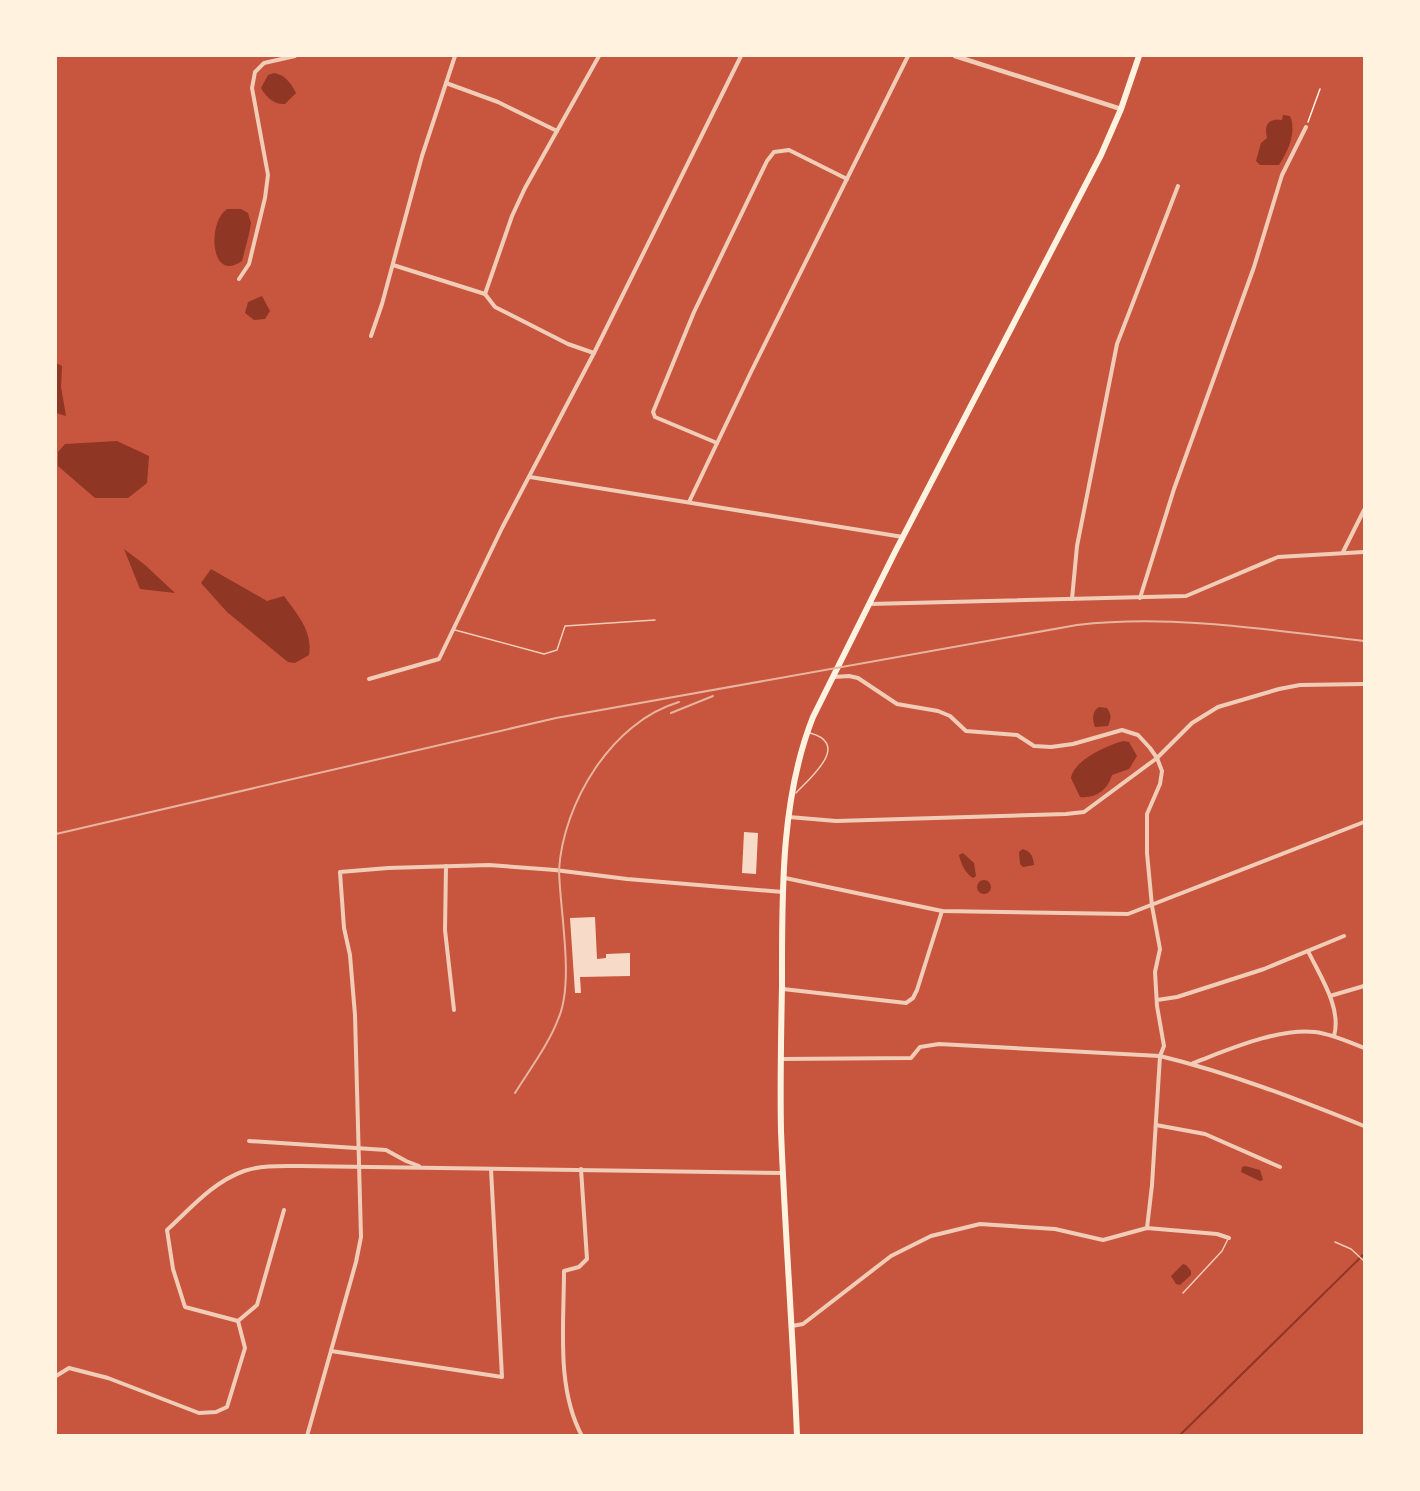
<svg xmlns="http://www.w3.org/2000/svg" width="1420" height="1491" font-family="Roboto,sans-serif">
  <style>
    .water { fill: #8f3625 }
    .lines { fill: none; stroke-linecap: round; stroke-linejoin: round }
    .stream { stroke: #8f3625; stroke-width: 2 }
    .building { fill: #f7dbc8 }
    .path { stroke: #fff3e0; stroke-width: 1.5 }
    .service { stroke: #f1ccb7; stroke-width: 1.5 }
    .minor { stroke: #f1ccb7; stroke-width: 4 }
    .tertiary { stroke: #f1ccb7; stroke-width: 4.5 }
    .trunk { stroke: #fff3e0; stroke-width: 6 }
    .rail { stroke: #e9b49f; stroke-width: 2 }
  </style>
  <rect width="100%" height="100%" fill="#c8553d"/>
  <!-- water -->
  <g class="water">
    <path d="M274,73C285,75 291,83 296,93L285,104C274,105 266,97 261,88L268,75Z"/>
    <path d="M1283,115L1290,116C1297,132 1288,151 1279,165H1260L1256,161L1261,143L1267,138C1264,125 1268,118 1282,120Z"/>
    <path d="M227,209H241L248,213L251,223L249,234L242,261C210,284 207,222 227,209Z"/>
    <polygon points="262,296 270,311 265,319 254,320 245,313 248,302"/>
    <polygon points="56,363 62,366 61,387 66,416 56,413"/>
    <polygon points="117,441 149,456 147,483 128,498 95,498 58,466 58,452 65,444"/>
    <polygon points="124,549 145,565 175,593 140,589"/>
    <path d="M211,569L267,601L284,596C297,614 313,631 309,655L295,663L288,662L227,612L201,583Z"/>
    <path d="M1099,707L1107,708C1112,715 1111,718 1108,726L1095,727C1092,719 1092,711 1099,707Z"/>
    <path d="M1123,741L1129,742L1137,756L1129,769L1112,775C1108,790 1095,799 1080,797L1071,778C1074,760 1106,746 1123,741Z"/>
    <path d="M1023,849C1031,852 1033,856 1034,865L1023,867L1020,864L1019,852Z"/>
    <path d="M963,853L974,863L976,876L973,878C965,873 961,864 959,855Z"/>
    <circle cx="984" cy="887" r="7"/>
    <polygon points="1245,1166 1260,1170 1263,1180 1260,1181 1241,1172 1242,1167"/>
    <polygon points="1183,1264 1186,1265 1191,1271 1191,1275 1180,1285 1176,1284 1171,1276"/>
  </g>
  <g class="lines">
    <!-- stream -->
    <polyline class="stream" points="1179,1436 1364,1254"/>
  </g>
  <!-- building -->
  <g class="building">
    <polygon points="744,832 758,833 756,874 742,873"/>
    <polygon points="595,917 597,959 606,958 606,954 630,953 630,976 580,977 581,993 575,993 570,918"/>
  </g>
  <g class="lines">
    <!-- path -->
    <polyline class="path" points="1308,122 1320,89"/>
    <!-- service -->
    <g class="service">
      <polyline points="455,630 544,654 557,650 565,626 655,620"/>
      <path d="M796,793C811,777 851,744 810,733"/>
      <polyline points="1335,1242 1351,1249 1364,1261"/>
      <polyline points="1183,1293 1222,1251 1228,1239"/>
    </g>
    <!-- minor -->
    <g class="minor">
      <polyline points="446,83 498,102 557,131"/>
      <polyline points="393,265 485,294 495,307 568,344 594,353"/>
      <polyline points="239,279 249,264 265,198 268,175 252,88 255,72 264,63 295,56"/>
      <polyline points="485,294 512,216 525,188 599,56"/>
      <polyline points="371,336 382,304 422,156 455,56"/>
      <polyline points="717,443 655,417 653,412 694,312 767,161 774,152 789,150 847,179"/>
      <polyline points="530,477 903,537"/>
      <polyline points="689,502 751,372 908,56"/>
      <polyline points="1343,552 1364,510"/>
      <polyline points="1140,598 1174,489 1254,267 1282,175 1306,127"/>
      <polyline points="1072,599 1077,546 1117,344 1178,186"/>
      <polyline points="870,604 1186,596 1278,557 1364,552"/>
      <polyline points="834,677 849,676 858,678 897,704 938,711 950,716 966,731 1017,735 1034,746 1051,747 1073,744 1122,730 1138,735 1150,748 1157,758 1162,771 1160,784 1147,814 1147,853 1152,906 1160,949 1155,972 1157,1006 1164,1046 1160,1056 1152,1185 1147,1228"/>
      <polyline points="369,679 439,659 502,528 594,353 741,56"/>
      <polyline points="789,817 836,821 1066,814 1084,812 1157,758 1192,723 1218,707 1279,689 1300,685 1364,684"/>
      <polyline points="446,866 445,930 454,1010"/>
      <polyline points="785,878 942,911 1128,914 1364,822"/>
      <path d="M1308,951C1320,976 1342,1008 1334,1036"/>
      <polyline points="783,989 906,1003 913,998 917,990 942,911"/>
      <polyline points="1330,996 1364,986"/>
      <polyline points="1157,1000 1177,997 1264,969 1344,936"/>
      <path d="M781,1059L911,1058L920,1047L939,1044L1160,1056C1230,1073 1297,1099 1364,1126"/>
      <path d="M1193,1063C1228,1050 1277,1028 1315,1032C1332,1034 1349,1042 1364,1048"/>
      <polyline points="1156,1125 1205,1134 1280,1167"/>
      <polyline points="249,1141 386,1150 406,1161 419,1166"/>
      <path d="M581,1169L587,1259L579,1267L564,1271C564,1325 556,1388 582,1436"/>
      <path d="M238,1321L185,1307L173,1269L167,1230C191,1208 213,1182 244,1171C262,1165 281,1166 300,1166L783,1173"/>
      <polyline points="792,1326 803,1324 891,1256 931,1236 980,1224 1055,1229 1103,1240 1147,1228 1217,1234 1229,1238"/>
      <polyline points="331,1351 502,1377 491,1169"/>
      <polyline points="56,1376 69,1368 108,1378 199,1413 216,1412 227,1407 245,1348 238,1321 257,1305 284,1210"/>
      <polyline points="307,1436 356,1262 361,1237 355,1015 350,955 344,928 340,872 388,868 489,865 555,870 627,879 783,892"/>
    </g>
    <!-- tertiary -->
    <polyline class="tertiary" points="955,56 1121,109"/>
    <!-- trunk -->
    <path class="trunk" d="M797,1436C793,1334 785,1233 781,1131C780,1083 781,1034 782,986C782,897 780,800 813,717L895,552L1101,155L1121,109L1139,56"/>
    <!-- rail -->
    <g class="rail">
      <polyline points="671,713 713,696"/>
      <path d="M56,834L556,718L1077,625C1172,614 1270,630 1364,641"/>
      <path d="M515,1093C530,1069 549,1044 559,1017C574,980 560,912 559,870C563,804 611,722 679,702"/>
    </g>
  </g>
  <!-- border -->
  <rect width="1420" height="1491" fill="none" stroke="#fff3e0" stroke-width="114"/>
</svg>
